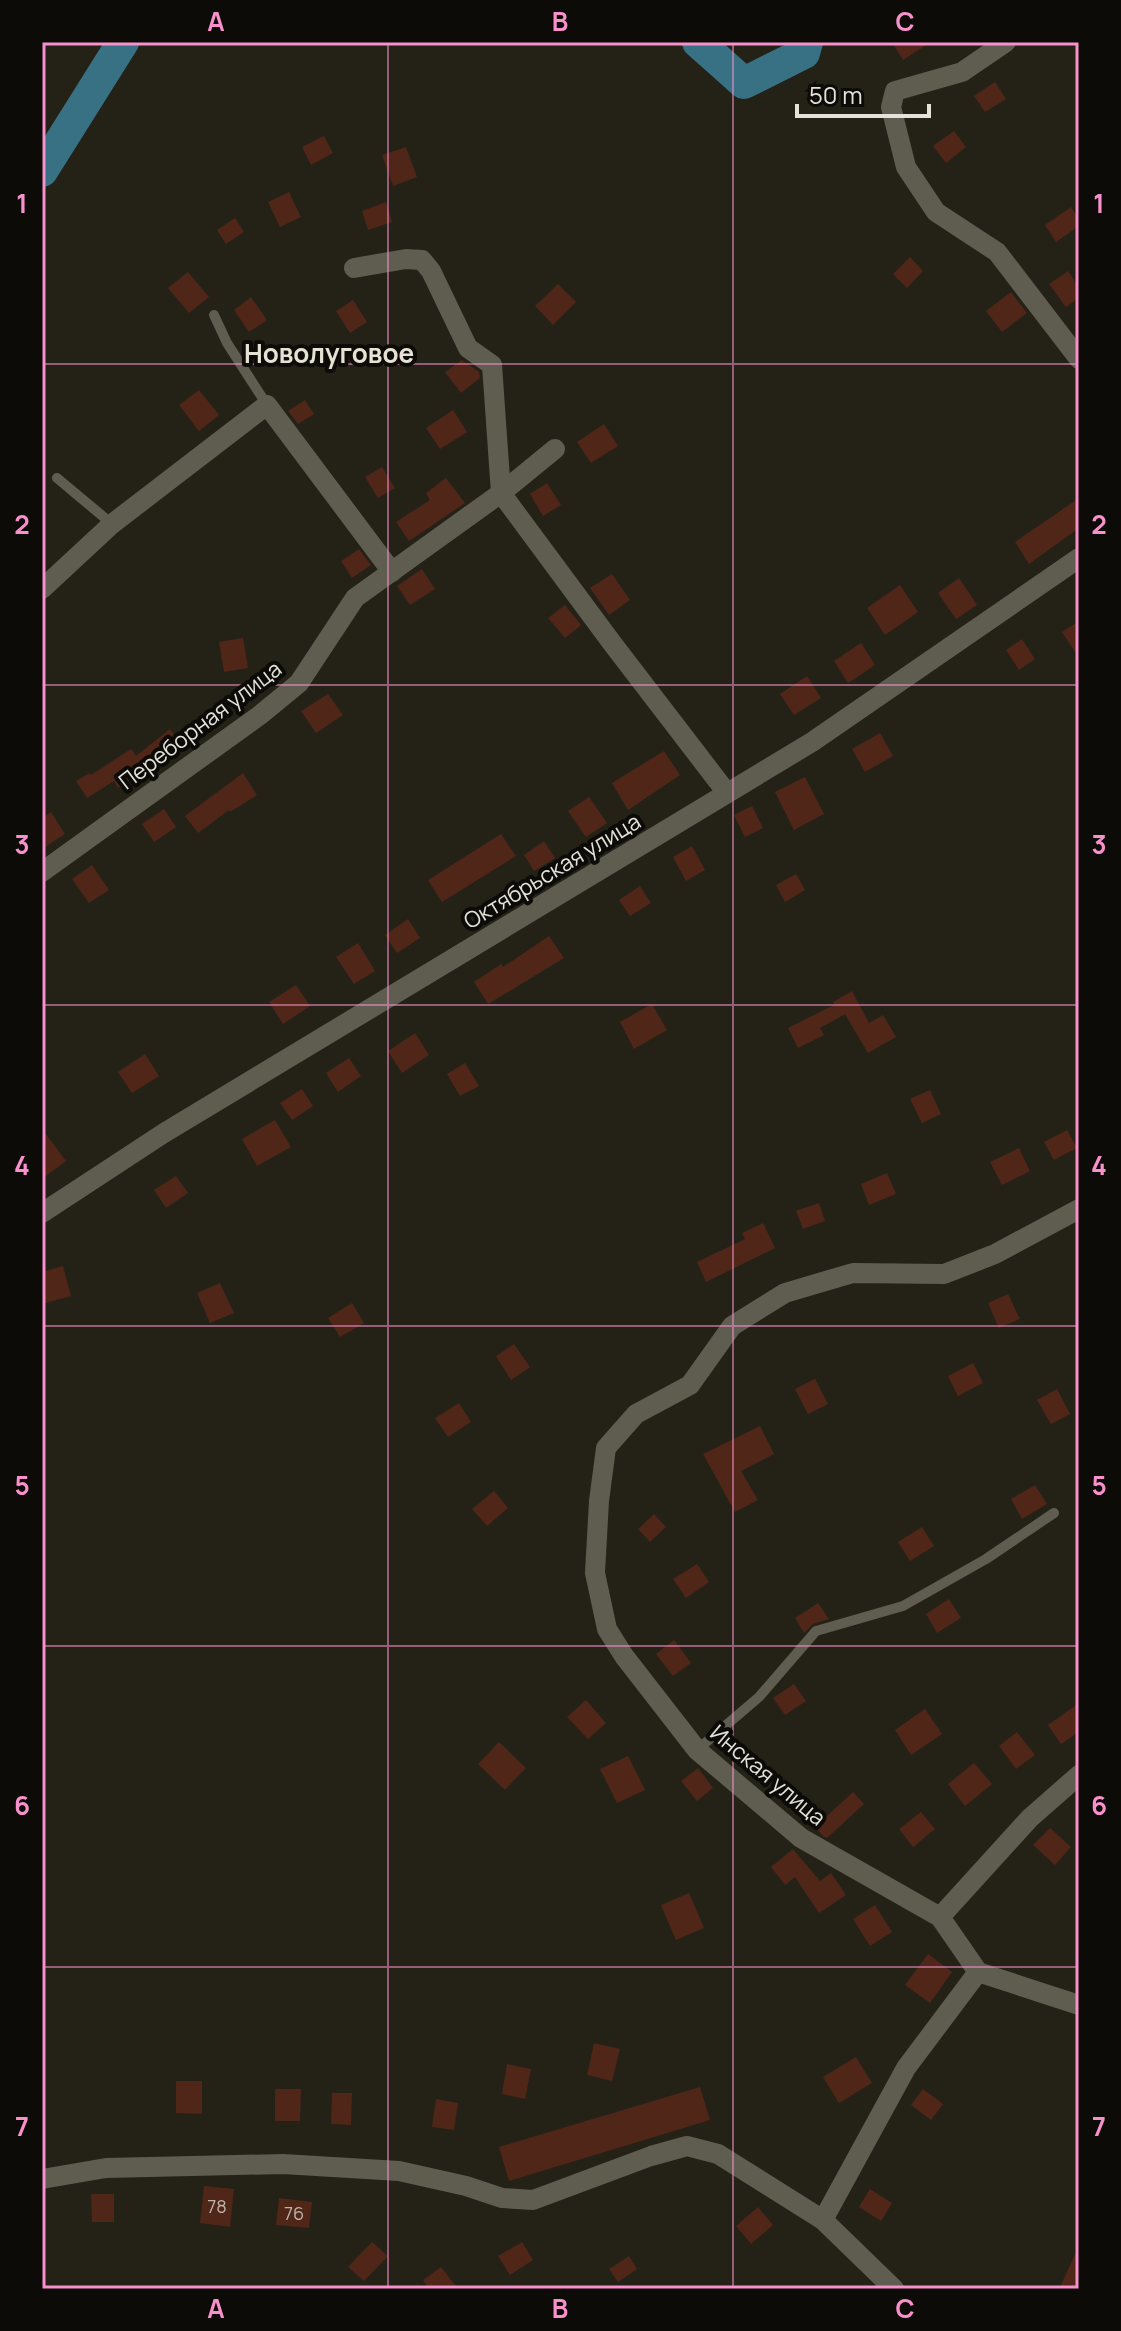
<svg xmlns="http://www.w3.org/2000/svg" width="1121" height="2331" font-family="Manrope,sans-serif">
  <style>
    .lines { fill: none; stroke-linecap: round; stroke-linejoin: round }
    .river { stroke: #397184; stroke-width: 32 }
    .building { fill: #4f2618 }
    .lane { stroke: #5f5c50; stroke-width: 10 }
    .street { stroke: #5f5c50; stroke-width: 20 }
    .grid { fill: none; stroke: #f890cb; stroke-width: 2; stroke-opacity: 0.55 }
    .labels { text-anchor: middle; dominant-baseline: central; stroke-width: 8; stroke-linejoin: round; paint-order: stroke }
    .number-label { font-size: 18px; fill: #bfb4aa }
    .street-label { font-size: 22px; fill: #e4e3db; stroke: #0c0b07 }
    .quarter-label { font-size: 26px; font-weight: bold; fill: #e5e2d3; stroke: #0c0b07 }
    .neatline { fill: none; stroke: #f890cb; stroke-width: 3 }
    .grid-label { font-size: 26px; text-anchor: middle; font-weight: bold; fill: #f890cb }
  </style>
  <rect width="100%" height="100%" fill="#242217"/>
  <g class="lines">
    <!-- river -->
    <g class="river">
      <polyline points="698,42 744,83 804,53 807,42"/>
      <polyline points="42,171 123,42"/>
    </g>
  </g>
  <!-- building -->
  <g class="building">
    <polygon points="892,42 931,42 903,60"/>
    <polygon points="995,82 1006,99 985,112 974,96"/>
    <polygon points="954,131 966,147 946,163 933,146"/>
    <polygon points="324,136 333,153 311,165 302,147"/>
    <polygon points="406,147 417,177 393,186 382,155"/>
    <polygon points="289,192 301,217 280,227 268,202"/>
    <polygon points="386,202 392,222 368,230 362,211"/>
    <polygon points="1071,207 1079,219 1079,226 1056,242 1045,225"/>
    <polygon points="235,218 244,232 226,244 217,230"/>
    <polygon points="910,257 923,271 907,288 893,274"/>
    <polygon points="1068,271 1079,287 1079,298 1066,307 1049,284"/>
    <polygon points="188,272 209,297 189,313 168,288"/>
    <polygon points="558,284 576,302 553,325 535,306"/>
    <polygon points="1011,292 1027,313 1002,332 986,311"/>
    <polygon points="251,297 267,320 249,332 234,310"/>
    <polygon points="353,300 367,322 350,333 336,311"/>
    <polygon points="462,360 479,372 480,378 461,393 445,372"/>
    <polygon points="199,390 219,415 199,431 179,405"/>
    <polygon points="305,400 314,414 298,424 288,411"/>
    <polygon points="453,410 467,432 440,449 426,428"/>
    <polygon points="604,424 618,446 591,463 577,442"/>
    <polygon points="382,467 395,488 378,498 365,477"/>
    <polygon points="446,478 465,503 409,541 396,522 430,500 426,493"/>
    <polygon points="547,483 561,505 543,516 530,494"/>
    <polygon points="1079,498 1079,528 1029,564 1015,542"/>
    <polygon points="359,549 371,565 352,578 341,561"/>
    <polygon points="422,569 435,589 410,605 397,586"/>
    <polygon points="612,574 630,600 609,615 590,588"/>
    <polygon points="959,578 977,605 956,619 938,593"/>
    <polygon points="900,585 918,612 885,635 867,608"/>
    <polygon points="565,605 581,625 565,638 548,618"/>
    <polygon points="1079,621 1079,658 1062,632"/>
    <polygon points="243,638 248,668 224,672 219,642"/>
    <polygon points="1022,639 1035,659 1019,670 1006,650"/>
    <polygon points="861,643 875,665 848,683 834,661"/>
    <polygon points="807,676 821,698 794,715 780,694"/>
    <polygon points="328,694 343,715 316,733 301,711"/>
    <polygon points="170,729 182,745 118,788 114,781 87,798 76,781 90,773 91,775 131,749 136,756"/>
    <polygon points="880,733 893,756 865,772 852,749"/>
    <polygon points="664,751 680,775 628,810 612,783"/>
    <polygon points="243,773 257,795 230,812 229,810 198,833 185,816"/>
    <polygon points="805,777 824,814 794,830 775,792"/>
    <polygon points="589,797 607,823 586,837 568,811"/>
    <polygon points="752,806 763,828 745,837 734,815"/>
    <polygon points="164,809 176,827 154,842 142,824"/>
    <polygon points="51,812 65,834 42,849 42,818"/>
    <polygon points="501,834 516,856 442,902 428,880"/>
    <polygon points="544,841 555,858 534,871 524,855"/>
    <polygon points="692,846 705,870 686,881 673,857"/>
    <polygon points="92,865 109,890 89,903 72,879"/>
    <polygon points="796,874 805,890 785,902 776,885"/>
    <polygon points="640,886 651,903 630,916 619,900"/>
    <polygon points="408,919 420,938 397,953 385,935"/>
    <polygon points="549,936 564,958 488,1004 474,982 501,964 503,967"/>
    <polygon points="358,943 375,971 354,984 336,957"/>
    <polygon points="296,985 310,1006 283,1024 269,1002"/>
    <polygon points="852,991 869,1023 883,1015 896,1037 868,1053 845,1014 820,1028 824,1035 798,1048 788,1028 834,1005 833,1002"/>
    <polygon points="652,1004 667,1030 634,1049 620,1022"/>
    <polygon points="415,1033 429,1055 402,1073 388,1051"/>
    <polygon points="145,1054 159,1076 132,1093 118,1072"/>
    <polygon points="349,1058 361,1076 338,1092 326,1073"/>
    <polygon points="465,1063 479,1086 460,1096 447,1074"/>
    <polygon points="302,1089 313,1106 292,1120 280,1103"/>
    <polygon points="930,1090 941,1114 922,1123 910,1099"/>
    <polygon points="275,1120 291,1147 257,1166 242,1139"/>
    <polygon points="42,1129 66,1161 42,1179"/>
    <polygon points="1067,1130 1077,1148 1054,1160 1044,1142"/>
    <polygon points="1019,1148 1030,1171 1002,1185 990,1162"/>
    <polygon points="887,1173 896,1194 869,1205 861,1184"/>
    <polygon points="176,1176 188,1193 166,1208 154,1190"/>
    <polygon points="819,1203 825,1221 803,1229 796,1211"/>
    <polygon points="763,1223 775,1248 706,1282 697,1262 745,1239 742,1233"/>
    <polygon points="63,1266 71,1296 42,1304 42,1272"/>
    <polygon points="220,1283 234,1313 210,1323 197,1293"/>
    <polygon points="1008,1294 1020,1319 999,1328 988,1303"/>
    <polygon points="352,1303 364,1323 340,1337 328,1318"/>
    <polygon points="514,1344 530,1367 511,1380 496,1356"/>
    <polygon points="973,1363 983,1383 958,1396 948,1376"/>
    <polygon points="815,1379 828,1404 808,1414 795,1389"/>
    <polygon points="1057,1389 1070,1414 1051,1424 1037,1400"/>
    <polygon points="459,1403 471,1422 448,1437 435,1418"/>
    <polygon points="760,1426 774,1454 741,1471 758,1500 735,1512 703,1454"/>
    <polygon points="1035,1485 1047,1504 1022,1519 1011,1499"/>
    <polygon points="494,1491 508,1508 487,1526 472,1509"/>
    <polygon points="654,1514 666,1527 650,1542 638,1529"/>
    <polygon points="922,1527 934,1546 910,1561 898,1542"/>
    <polygon points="697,1564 709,1582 686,1598 673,1579"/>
    <polygon points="949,1599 961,1618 937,1633 926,1614"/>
    <polygon points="818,1603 829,1619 813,1624 804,1633 795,1618"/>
    <polygon points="674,1640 691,1663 673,1676 656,1654"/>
    <polygon points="794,1684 806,1701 785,1715 773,1698"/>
    <polygon points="586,1700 606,1723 588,1739 567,1717"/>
    <polygon points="1079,1703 1079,1732 1061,1744 1048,1725"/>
    <polygon points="925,1709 942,1734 911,1755 895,1730"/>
    <polygon points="1017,1732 1035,1755 1016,1769 999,1746"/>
    <polygon points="499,1742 526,1768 505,1790 478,1764"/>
    <polygon points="628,1756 645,1790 617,1803 600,1769"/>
    <polygon points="974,1763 992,1784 965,1806 948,1784"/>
    <polygon points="698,1768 713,1788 697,1801 681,1781"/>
    <polygon points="853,1792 864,1804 827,1838 823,1836 815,1827"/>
    <polygon points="921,1812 935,1829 913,1847 899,1829"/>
    <polygon points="1050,1828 1071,1847 1055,1865 1033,1845"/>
    <polygon points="793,1849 820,1881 831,1873 846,1895 819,1913 795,1877 785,1885 771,1867"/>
    <polygon points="689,1893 704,1928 676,1940 661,1905"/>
    <polygon points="875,1905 892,1932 870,1946 853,1919"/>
    <polygon points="928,1954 952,1972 930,2003 905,1985"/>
    <polygon points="594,2043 620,2049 612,2081 587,2075"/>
    <polygon points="856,2057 872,2083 839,2103 823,2077"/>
    <polygon points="507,2064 531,2069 525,2099 502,2094"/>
    <polygon points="176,2081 202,2081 202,2114 176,2113"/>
    <polygon points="700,2087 710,2120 509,2181 499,2147"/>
    <polygon points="275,2089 301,2089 300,2121 275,2121"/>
    <polygon points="923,2089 943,2104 931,2120 911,2105"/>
    <polygon points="332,2093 352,2093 351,2125 331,2124"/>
    <polygon points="436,2099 458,2103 454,2130 432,2127"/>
    <polygon points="204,2186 234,2189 230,2227 200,2223"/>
    <polygon points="870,2189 892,2203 881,2221 859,2207"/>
    <polygon points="91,2194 114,2194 114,2222 92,2222"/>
    <polygon points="279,2198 312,2202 309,2228 276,2225"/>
    <polygon points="758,2207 773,2225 751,2244 736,2226"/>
    <polygon points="372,2242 388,2256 364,2281 348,2267"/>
    <polygon points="522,2242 533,2260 510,2275 498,2256"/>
    <polygon points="1079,2246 1079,2289 1059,2289"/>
    <polygon points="629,2256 637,2269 618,2282 609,2269"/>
    <polygon points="441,2267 458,2289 429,2289 423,2280"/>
  </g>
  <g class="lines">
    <!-- lane -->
    <g class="lane">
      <polyline points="214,315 227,343 267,405"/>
      <polyline points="57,478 112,524"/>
      <polyline points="697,1750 759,1697 816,1631 903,1606 986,1559 1054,1513"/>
    </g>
    <!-- street -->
    <g class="street">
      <polyline points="1006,42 962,72 895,91 891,107 906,167 936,212 997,252 1079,359"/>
      <polyline points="354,268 406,259 422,260 431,271 468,348 492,365 501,493 612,643 727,793"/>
      <polyline points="42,589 112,524 267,405 392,572"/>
      <polyline points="42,872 260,715 299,683 355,598 501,493 555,449"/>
      <polyline points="1079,1209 995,1254 944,1274 853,1273 785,1293 732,1326 690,1385 636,1414 606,1448 599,1501 595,1573 607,1629 624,1656 697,1750 801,1838 940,1917 978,1972 1079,2005"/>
      <polyline points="42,1213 164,1133 812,742 1079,558"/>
      <polyline points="940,1917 1030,1818 1079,1775"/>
      <polyline points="42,2179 106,2168 283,2164 399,2171 466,2186 502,2198 533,2200 651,2156 687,2146 718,2154 823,2220 894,2289"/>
      <polyline points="823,2220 906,2068 978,1972"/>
    </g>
  </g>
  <!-- grid -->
  <path class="grid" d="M388,42V2289M733,42V2289M42,364H1079M42,685H1079M42,1005H1079M42,1326H1079M42,1646H1079M42,1967H1079"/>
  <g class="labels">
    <!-- number labels -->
    <g class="number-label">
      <text x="217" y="2206">78</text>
      <text x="294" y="2213">76</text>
    </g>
    <!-- street labels -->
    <g class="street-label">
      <text transform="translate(200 725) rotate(-37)">Переборная улица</text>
      <text transform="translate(552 871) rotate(-31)">Октябрьская улица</text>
      <text transform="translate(768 1775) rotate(40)">Инская улица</text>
    </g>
    <!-- quarter labels -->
    <g class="quarter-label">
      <text x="329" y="353">Новолуговое</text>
    </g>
  </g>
  <!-- border -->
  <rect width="1121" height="2331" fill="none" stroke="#0c0b07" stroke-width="88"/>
  <!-- scale -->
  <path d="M797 104v12h132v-12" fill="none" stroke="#e4e3db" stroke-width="4"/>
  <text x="809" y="104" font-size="24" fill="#e4e3db" stroke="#0c0b07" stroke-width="6" paint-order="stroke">50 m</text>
  <rect x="44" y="44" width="1033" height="2243" class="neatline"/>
  <g class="grid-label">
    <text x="216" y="31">A</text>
    <text x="560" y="31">B</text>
    <text x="905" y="31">C</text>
    <text x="22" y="213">1</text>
    <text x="1099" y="213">1</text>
    <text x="22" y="534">2</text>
    <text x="1099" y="534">2</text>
    <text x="22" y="854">3</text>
    <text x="1099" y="854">3</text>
    <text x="22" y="1175">4</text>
    <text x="1099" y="1175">4</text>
    <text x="22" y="1495">5</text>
    <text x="1099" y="1495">5</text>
    <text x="22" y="1815">6</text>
    <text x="1099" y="1815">6</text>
    <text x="22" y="2136">7</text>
    <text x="1099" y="2136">7</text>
    <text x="216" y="2318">A</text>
    <text x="560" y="2318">B</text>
    <text x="905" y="2318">C</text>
  </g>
</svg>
